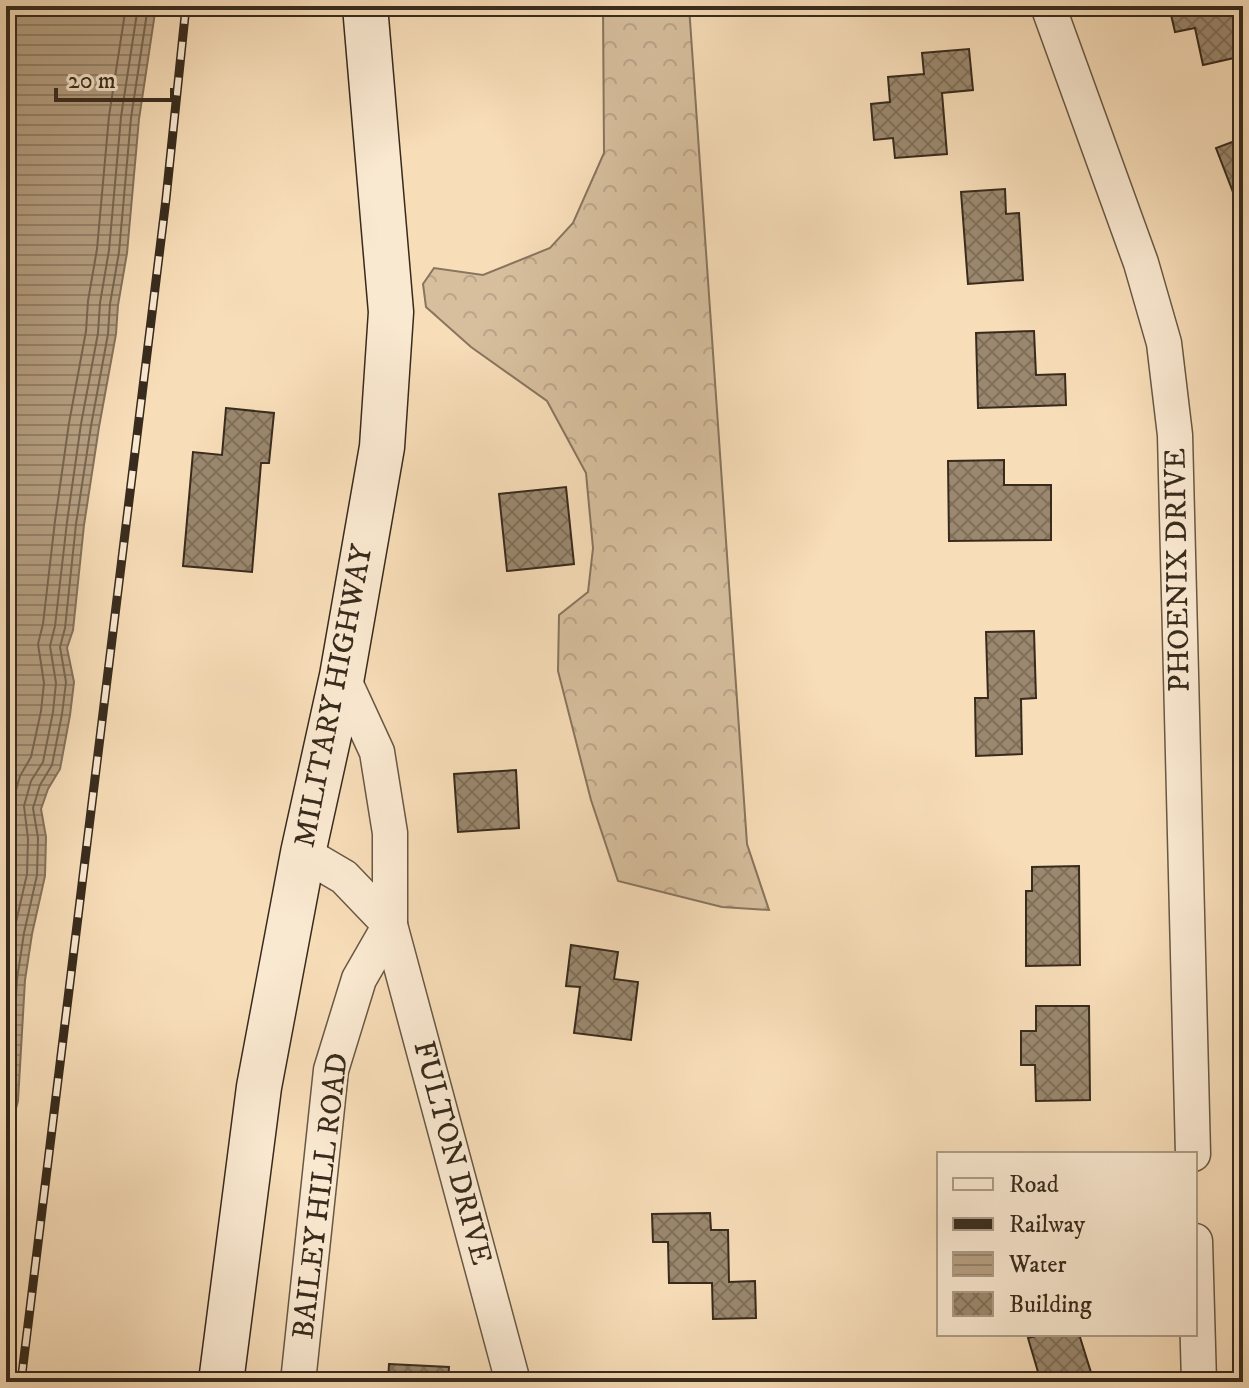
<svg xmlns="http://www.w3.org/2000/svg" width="1249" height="1388" font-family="'IM FELL DW Pica',serif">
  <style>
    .forest { fill: url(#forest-crowns); stroke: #88755e; stroke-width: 2 }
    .water { fill: url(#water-rules); stroke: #84715a; stroke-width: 2 }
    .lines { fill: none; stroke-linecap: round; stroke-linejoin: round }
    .shore { stroke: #776650; stroke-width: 2 }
    .building { fill: url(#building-cross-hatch); stroke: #382b1d; stroke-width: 2 }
    .street-casing { stroke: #685844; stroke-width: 37 }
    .secondary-casing { stroke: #382b1d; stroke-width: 47 }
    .street { stroke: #fae9d1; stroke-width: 34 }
    .secondary { stroke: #fae9d1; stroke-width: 44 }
    .rail-casing { stroke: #382b1d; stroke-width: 9 }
    .rail { stroke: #fae9d1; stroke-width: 6; stroke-dasharray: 18; stroke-linecap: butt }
    .labels { text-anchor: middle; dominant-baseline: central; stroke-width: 6; stroke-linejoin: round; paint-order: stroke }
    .street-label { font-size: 30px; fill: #382b1d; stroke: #fae9d1 }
  </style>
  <defs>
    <pattern id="forest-crowns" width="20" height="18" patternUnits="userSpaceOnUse" patternTransform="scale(2)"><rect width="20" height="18" fill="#d7bf9e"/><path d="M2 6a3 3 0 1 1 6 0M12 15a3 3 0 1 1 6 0" fill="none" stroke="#b9a488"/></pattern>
    <pattern id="water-rules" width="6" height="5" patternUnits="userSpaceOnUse" patternTransform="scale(2)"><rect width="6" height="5" fill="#b6a083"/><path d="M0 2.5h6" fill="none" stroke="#95836b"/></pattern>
    <pattern id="building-cross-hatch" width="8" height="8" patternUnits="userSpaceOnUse" patternTransform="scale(2)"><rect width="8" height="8" fill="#9b886e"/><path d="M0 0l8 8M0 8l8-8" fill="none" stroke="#7f6f5a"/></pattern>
  </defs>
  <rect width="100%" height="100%" fill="#f7ddb8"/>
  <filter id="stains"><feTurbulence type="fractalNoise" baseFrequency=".0025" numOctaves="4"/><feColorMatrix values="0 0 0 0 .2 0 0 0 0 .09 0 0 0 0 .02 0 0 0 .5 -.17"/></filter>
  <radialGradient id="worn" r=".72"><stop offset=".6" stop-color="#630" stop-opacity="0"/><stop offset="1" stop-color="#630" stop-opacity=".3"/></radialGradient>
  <!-- forest -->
  <polygon class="forest" points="603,6 689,6 747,844 769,910 722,907 618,881 591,800 558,671 559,615 588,592 593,548 586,473 547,401 471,347 426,307 423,284 434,268 483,275 550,248 573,223 604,153"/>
  <!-- water -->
  <polygon class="water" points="6,6 156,6 139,119 127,253 118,305 116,334 99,427 84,525 73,630 67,648 74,682 70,715 60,769 48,789 41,809 46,837 45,876 32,934 25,980 18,1101 7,1141 8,1171 6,1184"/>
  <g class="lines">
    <!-- shore -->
    <g class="shore">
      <polyline points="6,912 15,872 16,840 12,804 20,776 31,757 41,711 44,683 38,644 43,624 55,521 69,423 86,331 88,301 97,249 109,116 126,6"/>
      <polyline points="6,994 14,931 27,874 28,839 24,806 31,781 43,762 53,712 56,683 50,646 55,626 67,522 81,424 98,333 100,303 109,250 121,117 138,6"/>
      <polyline points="6,1113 10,1099 17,979 24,933 37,875 38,838 33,808 40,785 52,765 62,714 66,682 60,647 65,628 76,524 91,426 108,334 110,304 119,252 131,118 148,6"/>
    </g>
  </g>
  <!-- building -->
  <g class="building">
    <polygon points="1169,6 1232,6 1243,56 1203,65 1195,28 1175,32"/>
    <polygon points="969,49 973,90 942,93 947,154 895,158 893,138 874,140 871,104 890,102 888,77 924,74 922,53"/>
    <polygon points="1243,138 1243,218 1216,148"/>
    <polygon points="1005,189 1006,214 1019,213 1023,280 968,284 961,192"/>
    <polygon points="1034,331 1036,375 1065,374 1066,405 978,408 976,333"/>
    <polygon points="226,408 274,413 269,463 261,463 252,572 183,566 193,452 222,455"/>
    <polygon points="1004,460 1004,485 1051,485 1051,540 949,541 948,461"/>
    <polygon points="566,487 574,564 507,571 499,494"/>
    <polygon points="1034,631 1036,698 1021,699 1022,754 976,756 975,698 988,698 986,632"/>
    <polygon points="516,770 519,828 458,832 454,774"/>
    <polygon points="1079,866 1080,965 1026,966 1026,891 1032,891 1032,867"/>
    <polygon points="571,945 618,952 614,979 638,982 631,1040 574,1033 580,987 566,986"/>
    <polygon points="1036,1006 1089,1006 1090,1100 1036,1101 1035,1065 1021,1065 1021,1031 1036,1031"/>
    <polygon points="710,1213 711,1230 728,1230 729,1282 755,1281 756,1318 713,1319 712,1283 669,1283 668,1242 653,1242 652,1214"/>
    <polygon points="1044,1334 1079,1334 1094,1382 1041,1382 1028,1338"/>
    <polygon points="389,1364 449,1367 448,1382 388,1382"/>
  </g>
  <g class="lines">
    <!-- street casing -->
    <g class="street-casing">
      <g id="street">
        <polyline points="1048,6 1141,263 1164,343 1175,435 1193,1154"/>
        <polyline points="342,676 377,752 390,833 390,925 513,1382"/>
        <polyline points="303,853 344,877 390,925"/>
        <polyline points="1195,1241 1199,1382"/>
        <polyline points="298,1382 331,1070 359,979 390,925"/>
      </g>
    </g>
    <!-- secondary casing -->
    <g class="secondary-casing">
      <polyline id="secondary" points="221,1382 259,1087 303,853 342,676 382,447 391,312 365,6"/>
    </g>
    <!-- street -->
    <use href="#street" class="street"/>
    <!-- secondary -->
    <use href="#secondary" class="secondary"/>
    <!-- rail casing -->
    <g class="rail-casing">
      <polyline id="rail" points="21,1382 166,199 186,6"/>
    </g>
    <!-- rail -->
    <use href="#rail" class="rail"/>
  </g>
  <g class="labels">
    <!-- street labels -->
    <g class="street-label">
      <text transform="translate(1178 570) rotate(-91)">PHOENIX DRIVE</text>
      <text transform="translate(334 696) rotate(-79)">MILITARY HIGHWAY</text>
      <text transform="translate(452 1153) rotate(75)">FULTON DRIVE</text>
      <text transform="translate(321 1196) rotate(-83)">BAILEY HILL ROAD</text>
    </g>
  </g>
  <!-- margin -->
  <rect width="1249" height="1388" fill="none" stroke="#f7ddb8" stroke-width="32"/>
  <rect x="8" y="8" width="1233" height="1372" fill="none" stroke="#382b1d" stroke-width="4"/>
  <rect x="16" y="16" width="1217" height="1356" fill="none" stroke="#382b1d" stroke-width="2"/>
  <!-- legend -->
  <rect x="937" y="1152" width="260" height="184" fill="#fae9d1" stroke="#ac9d89" stroke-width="2"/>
  <rect x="953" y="1178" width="40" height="12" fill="#fae9d1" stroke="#ac9d89" stroke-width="2"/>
  <text x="1009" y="1192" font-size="24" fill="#382b1d">Road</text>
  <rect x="953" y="1218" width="40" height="12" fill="#382b1d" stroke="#ac9d89" stroke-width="2"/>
  <text x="1009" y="1232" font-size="24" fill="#382b1d">Railway</text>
  <rect x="953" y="1252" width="40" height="24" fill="url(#water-rules)" stroke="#ac9d89" stroke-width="2"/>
  <text x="1009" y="1272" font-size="24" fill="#382b1d">Water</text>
  <rect x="953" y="1292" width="40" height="24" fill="url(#building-cross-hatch)" stroke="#ac9d89" stroke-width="2"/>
  <text x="1009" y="1312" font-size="24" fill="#382b1d">Building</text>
  <!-- scale -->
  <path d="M56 88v12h116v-12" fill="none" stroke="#382b1d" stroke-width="4"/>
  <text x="68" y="88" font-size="24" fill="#382b1d" stroke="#fae9d1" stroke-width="6" paint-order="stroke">20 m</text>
  <rect width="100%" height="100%" filter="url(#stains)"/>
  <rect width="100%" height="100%" fill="url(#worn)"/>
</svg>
